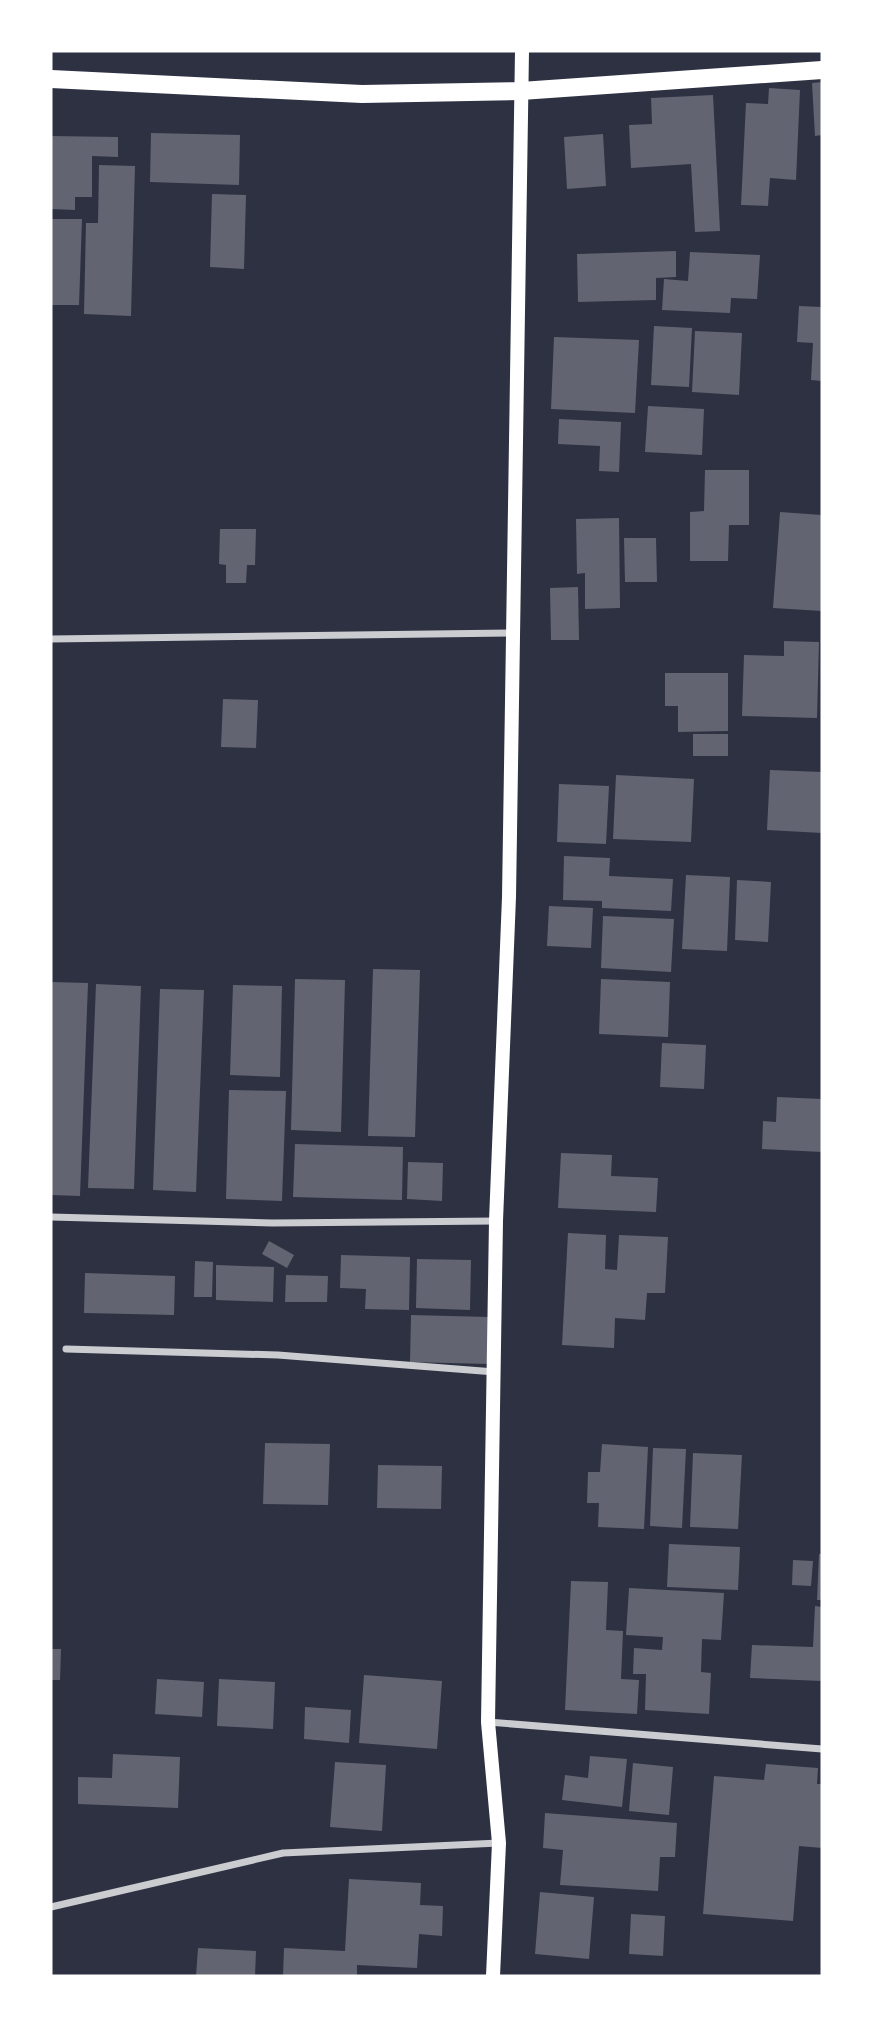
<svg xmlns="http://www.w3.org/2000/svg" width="873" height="2027" font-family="Arial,sans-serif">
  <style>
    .building { fill: #626471 }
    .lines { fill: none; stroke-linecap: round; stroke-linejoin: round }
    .minor { stroke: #caccd0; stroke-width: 7 }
    .secondary { stroke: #fff; stroke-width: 14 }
    .primary { stroke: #fff; stroke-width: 18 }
  </style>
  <rect width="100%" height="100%" fill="#2d3142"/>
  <!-- building -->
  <g class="building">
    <polygon points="822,82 822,135 815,136 812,83"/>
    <polygon points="769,88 800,90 796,180 770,178 768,206 741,205 746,103 768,104"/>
    <polygon points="713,95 720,231 695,232 691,164 631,168 629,125 652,124 651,98"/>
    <polygon points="151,133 240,135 239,185 150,182"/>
    <polygon points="603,134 606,186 567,189 564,137"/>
    <polygon points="51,136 118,137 118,157 92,156 92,197 75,197 75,210 51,209"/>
    <polygon points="99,165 135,166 131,316 84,314 86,223 98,223"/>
    <polygon points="212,194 246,195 244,269 210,267"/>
    <polygon points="51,219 82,219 79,305 51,305"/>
    <polygon points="676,251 676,277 656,278 656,300 578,302 577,254"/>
    <polygon points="690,252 760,255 757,299 731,298 730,313 662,310 664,279 688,281"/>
    <polygon points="799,306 822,307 822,381 811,380 813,343 797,342"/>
    <polygon points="654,326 692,328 689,387 651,385"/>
    <polygon points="695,331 742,333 739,395 692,392"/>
    <polygon points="554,337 639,340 635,413 551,409"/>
    <polygon points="648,406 704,409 702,455 645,452"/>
    <polygon points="559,419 621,422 619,472 599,471 600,446 558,444"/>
    <polygon points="705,470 749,470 749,525 729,525 728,561 690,561 690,512 704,511"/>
    <polygon points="780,512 822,515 822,611 773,608"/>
    <polygon points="619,518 620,608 585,609 585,573 577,574 576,519"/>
    <polygon points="220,529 256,529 255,565 247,565 246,583 226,583 226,565 219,564"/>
    <polygon points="624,538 656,538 657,582 625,582"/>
    <polygon points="578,587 579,640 551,640 550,588"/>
    <polygon points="784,641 819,642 817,718 742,716 744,655 784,656"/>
    <polygon points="665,673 728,673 728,731 678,732 678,706 665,706"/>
    <polygon points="223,699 258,700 256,748 221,747"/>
    <rect x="693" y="734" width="35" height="22"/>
    <polygon points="770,770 822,772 822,833 767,830"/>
    <polygon points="616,775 694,779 691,842 613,839"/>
    <polygon points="559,784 609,786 606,844 557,842"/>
    <polygon points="564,856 610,858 609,876 673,879 671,911 602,908 602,901 563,900"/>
    <polygon points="686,875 730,877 727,951 682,949"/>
    <polygon points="737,880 771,882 768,942 735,940"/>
    <polygon points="549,906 593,908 591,948 547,946"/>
    <polygon points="603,916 674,919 671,972 601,968"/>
    <polygon points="373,969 420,970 415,1137 368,1136"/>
    <polygon points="295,979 345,980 341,1132 291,1130"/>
    <polygon points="601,979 670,982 668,1037 599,1034"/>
    <polygon points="51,982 88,983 80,1196 51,1195"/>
    <polygon points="96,984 141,986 134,1189 88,1188"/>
    <polygon points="233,985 282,986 280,1077 230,1075"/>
    <polygon points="160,989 204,990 196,1192 153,1190"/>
    <polygon points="662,1043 706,1045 704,1089 660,1087"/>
    <polygon points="229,1090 286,1091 282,1201 226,1199"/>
    <polygon points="777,1097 822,1099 822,1152 762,1149 763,1121 776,1122"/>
    <polygon points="295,1144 403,1147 402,1200 293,1197"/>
    <polygon points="561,1153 612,1155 611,1176 658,1178 656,1212 558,1208"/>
    <polygon points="408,1162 443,1163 442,1201 407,1199"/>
    <polygon points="568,1233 606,1235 605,1269 617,1270 619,1235 668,1237 665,1293 647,1293 645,1320 615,1318 614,1348 562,1345"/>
    <polygon points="269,1241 294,1255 287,1268 262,1254"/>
    <polygon points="341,1255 410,1257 409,1310 365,1309 366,1289 340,1288"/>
    <polygon points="417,1259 471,1260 470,1310 416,1308"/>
    <polygon points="195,1261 213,1262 212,1297 194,1297"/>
    <polygon points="216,1265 274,1267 273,1302 216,1300"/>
    <polygon points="85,1273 175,1276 174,1315 84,1313"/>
    <polygon points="286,1275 328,1276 327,1302 285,1302"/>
    <polygon points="411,1315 489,1317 488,1364 410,1362"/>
    <polygon points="265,1443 330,1444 328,1505 263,1504"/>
    <polygon points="602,1444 648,1447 644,1529 598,1527 599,1503 587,1503 588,1472 600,1472"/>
    <polygon points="653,1448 686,1449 682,1528 650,1526"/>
    <polygon points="693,1453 742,1455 738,1529 690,1527"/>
    <polygon points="378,1465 442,1466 441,1509 377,1508"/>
    <polygon points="669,1544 740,1547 738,1590 667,1587"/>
    <polygon points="819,1554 822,1554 822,1600 817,1600"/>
    <polygon points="793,1560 813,1561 811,1586 792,1585"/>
    <polygon points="571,1581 608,1582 606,1630 623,1631 621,1679 639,1680 637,1714 565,1710"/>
    <polygon points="629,1588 724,1593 721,1640 702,1639 701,1672 711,1673 709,1714 645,1710 646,1674 633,1674 634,1648 662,1650 663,1637 626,1635"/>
    <polygon points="815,1606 822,1607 822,1681 750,1678 752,1645 813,1647"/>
    <polygon points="51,1649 61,1649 60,1680 51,1680"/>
    <polygon points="364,1675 442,1681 437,1749 359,1743"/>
    <polygon points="157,1679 204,1682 202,1717 155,1714"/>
    <polygon points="219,1679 275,1682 273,1729 217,1726"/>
    <polygon points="305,1707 351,1710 349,1743 304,1739"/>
    <polygon points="113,1754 180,1757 178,1808 78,1804 78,1777 112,1778"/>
    <polygon points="590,1756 627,1759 622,1807 562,1800 565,1775 588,1778"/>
    <polygon points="335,1762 386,1765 382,1831 330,1827"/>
    <polygon points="633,1763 673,1767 669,1815 629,1811"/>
    <polygon points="766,1764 818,1768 817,1784 822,1784 822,1848 799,1846 793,1921 703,1914 714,1776 764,1780"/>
    <polygon points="545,1813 677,1823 675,1857 660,1857 658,1891 560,1885 563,1850 543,1848"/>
    <polygon points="349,1879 421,1883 420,1905 443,1906 442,1936 419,1934 417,1968 357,1965 357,1976 283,1975 284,1948 345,1951"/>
    <polygon points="540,1892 594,1897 589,1959 535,1954"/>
    <polygon points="631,1914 665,1916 663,1956 629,1954"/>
    <polygon points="198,1948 256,1951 255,1976 196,1976"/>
  </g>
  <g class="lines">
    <!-- minor -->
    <g class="minor">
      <polyline points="51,639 513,633"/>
      <polyline points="51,1217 272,1223 496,1221"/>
      <polyline points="66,1349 278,1355 495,1372"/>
      <polyline points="488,1722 822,1749"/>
      <polyline points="51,1907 283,1853 499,1843"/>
    </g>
    <!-- secondary -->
    <polyline class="secondary" points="493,1976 499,1843 488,1722 496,1221 509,897 522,51"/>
    <!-- primary -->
    <polyline class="primary" points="51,79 362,94 521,91 822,70"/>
  </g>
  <!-- border -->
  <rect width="873" height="2027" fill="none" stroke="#ffffff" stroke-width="105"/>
</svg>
